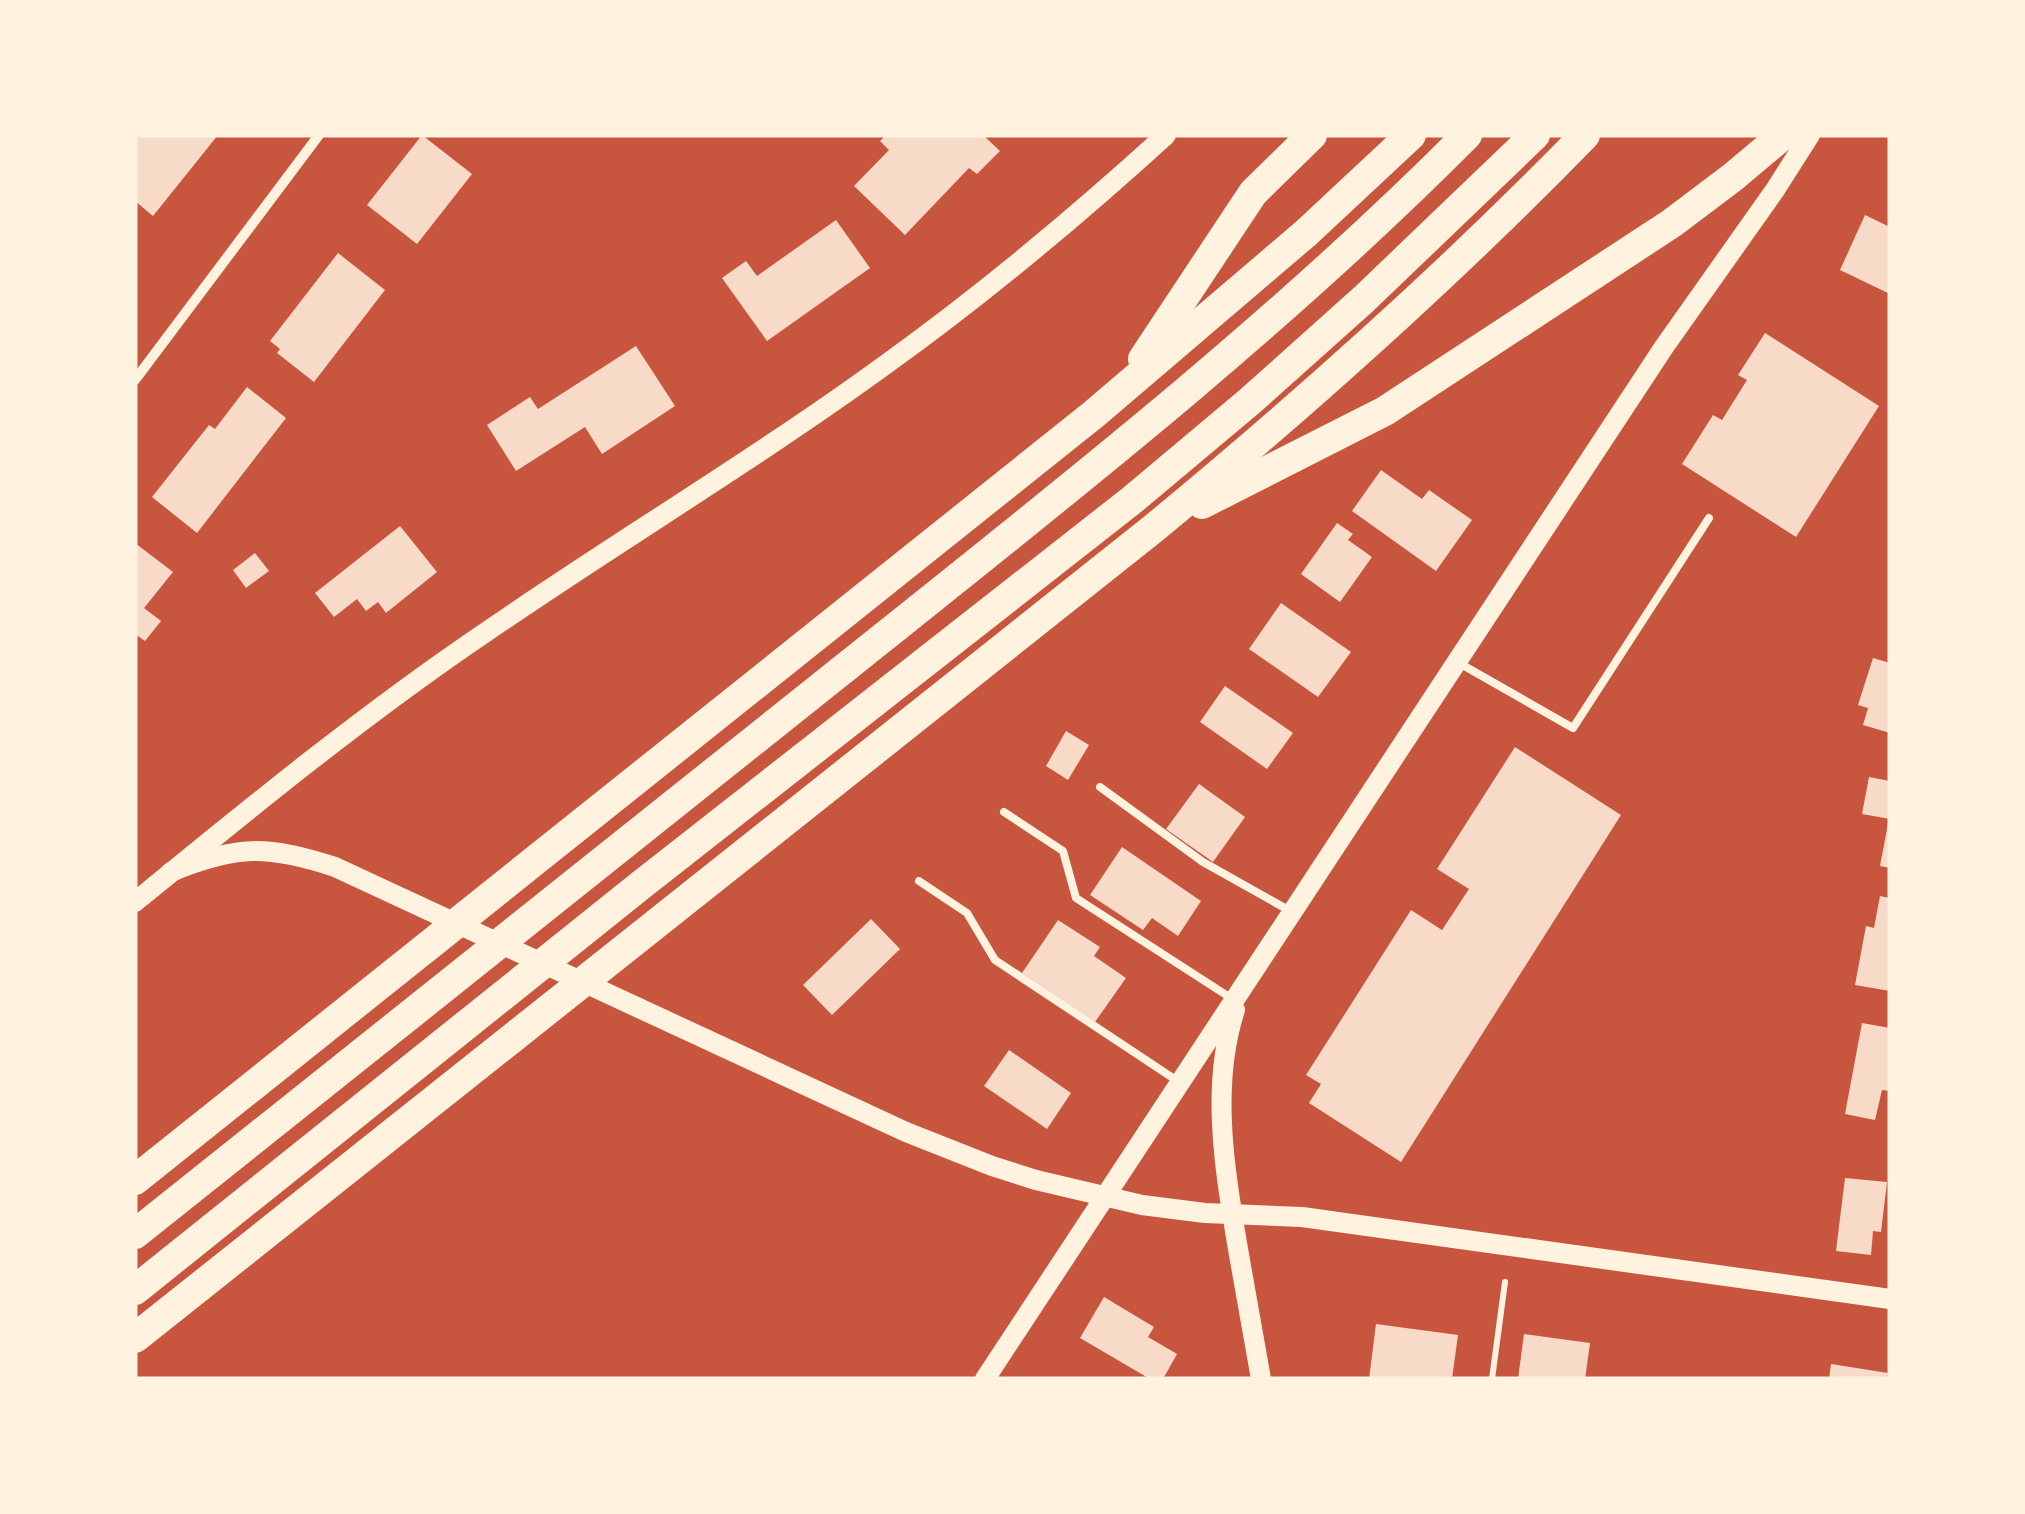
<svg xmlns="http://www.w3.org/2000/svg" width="2025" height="1514" font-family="Cabin,sans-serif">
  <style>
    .building { fill: #f7dbc8 }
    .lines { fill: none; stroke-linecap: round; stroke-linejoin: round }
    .path { stroke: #fff3e0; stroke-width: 6 }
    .service { stroke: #fff3e0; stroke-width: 8 }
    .minor { stroke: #fff3e0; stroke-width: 10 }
    .secondary { stroke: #fff3e0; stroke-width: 20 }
    .motorway { stroke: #fff3e0; stroke-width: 30 }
  </style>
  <rect width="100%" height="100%" fill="#c8553d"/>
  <!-- building -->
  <g class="building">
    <polygon points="135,135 218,135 153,216 135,201"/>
    <polygon points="422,135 472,174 417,244 367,205"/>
    <polygon points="886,135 983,135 1000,151 977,174 969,168 905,235 854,186 889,150 880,141"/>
    <polygon points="1865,215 1890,227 1890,294 1840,270"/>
    <polygon points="836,220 870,268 767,341 722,278 746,261 757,276"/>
    <polygon points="338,253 385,290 314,382 277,353 280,349 270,341"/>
    <polygon points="1765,333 1879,406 1796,537 1682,464 1713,415 1722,420 1747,380 1738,375"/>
    <polygon points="636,346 675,406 602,454 585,427 516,471 487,425 530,397 538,409"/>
    <polygon points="247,387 286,418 197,533 152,497 209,425 215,429"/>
    <polygon points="1381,470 1422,499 1429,490 1472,520 1436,571 1352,511"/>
    <polygon points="1337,523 1353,534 1348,540 1372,557 1340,602 1301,574"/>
    <polygon points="400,526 437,572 386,613 378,602 366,611 357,599 334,617 315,593"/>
    <polygon points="135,543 173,572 144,608 161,621 145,641 135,634"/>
    <polygon points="255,553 269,571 246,588 233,570"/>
    <polygon points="1281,603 1351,652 1318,697 1249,649"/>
    <polygon points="1873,658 1890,663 1890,733 1863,725 1868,708 1858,705"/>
    <polygon points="1225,686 1293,733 1267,769 1200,722"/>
    <polygon points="1066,731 1089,745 1068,780 1046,766"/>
    <polygon points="1515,747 1621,815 1401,1162 1309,1103 1321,1084 1306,1075 1411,910 1442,930 1469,889 1437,869"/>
    <polygon points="1869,777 1890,781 1890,819 1862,814"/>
    <polygon points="1199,784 1245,817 1213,862 1166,829"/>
    <polygon points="1888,824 1890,824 1890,868 1880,866"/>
    <polygon points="1122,847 1201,901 1178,936 1152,918 1143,930 1090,895"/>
    <polygon points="1880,896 1890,898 1890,991 1855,985 1866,926 1874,928"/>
    <polygon points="871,919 900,949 832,1015 803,985"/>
    <polygon points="1058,920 1100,947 1094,956 1126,978 1095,1022 1022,973"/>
    <polygon points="1862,1023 1890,1028 1890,1091 1882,1090 1875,1120 1845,1114"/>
    <polygon points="1009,1050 1071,1093 1047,1129 984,1086"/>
    <polygon points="1845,1178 1887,1182 1881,1232 1873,1231 1871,1255 1836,1251"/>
    <polygon points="1104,1297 1154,1327 1148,1337 1177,1354 1163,1379 1150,1379 1080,1338"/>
    <polygon points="1376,1324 1458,1335 1452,1379 1369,1379"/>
    <polygon points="1524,1334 1590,1343 1585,1379 1518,1379"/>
    <polygon points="1831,1364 1888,1373 1887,1379 1829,1379"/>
  </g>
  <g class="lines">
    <!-- path -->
    <polyline class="path" points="1492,1379 1505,1282"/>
    <!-- service -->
    <g class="service">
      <polyline points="1459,663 1573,728 1709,518"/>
      <polyline points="1100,787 1203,862 1292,912"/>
      <polyline points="1004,812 1063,851 1076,898 1234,1000"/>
      <polyline points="919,881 967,913 995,960 1176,1080"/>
    </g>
    <!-- minor -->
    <polyline class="minor" points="135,380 319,135"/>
    <!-- secondary -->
    <g class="secondary">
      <path d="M171,872C236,845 268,845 335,867L906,1132L992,1166L1036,1180L1142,1205L1205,1213L1302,1217L1890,1299"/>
      <path d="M135,902C250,808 366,713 489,630C620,540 757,458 885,365C984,294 1077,216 1166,135"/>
      <path d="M1235,1010C1210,1087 1225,1171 1238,1249C1246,1292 1253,1336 1261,1379"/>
      <polyline points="985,1379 1664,347 1775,190 1810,135"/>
    </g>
    <!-- motorway -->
    <g class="motorway">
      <polyline points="1143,359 1253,193 1312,135"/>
      <polyline points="1202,504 1385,411 1672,223 1733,177 1783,135"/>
      <polyline points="135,1180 1094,414 1306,233 1411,135"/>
      <path d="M135,1234C377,1041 619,848 861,655C1069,489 1279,324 1467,135"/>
      <polyline points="135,1290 641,885 1132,500 1250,401 1364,299 1535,135"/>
      <path d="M135,1338L1154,528C1304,404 1450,274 1585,135"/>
    </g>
  </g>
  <!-- border -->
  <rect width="2025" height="1514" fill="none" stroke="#fff3e0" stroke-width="275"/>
</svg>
